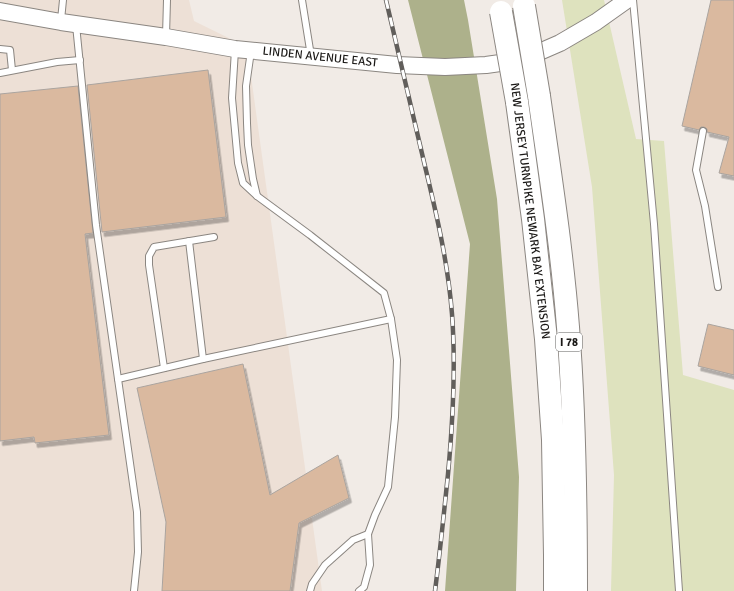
<svg xmlns="http://www.w3.org/2000/svg" width="734" height="591" font-family="Signika,sans-serif">
  <style>
    .built { fill: #ede0d6 }
    .green { fill: #dee2be }
    .forest { fill: #adb18b }
    .building { fill: #dab99f; stroke: #aaa49f; filter: url(#shadow) }
    .lines { fill: none; stroke-linecap: round; stroke-linejoin: round }
    .service-casing { stroke: #8b8681; stroke-width: 8 }
    .tertiary-casing { stroke: #8b8681; stroke-width: 18 }
    .motorway-casing { stroke: #8b8681; stroke-width: 24 }
    .service { stroke: #fff; stroke-width: 6 }
    .tertiary { stroke: #fff; stroke-width: 16 }
    .motorway { stroke: #fff; stroke-width: 22 }
    .rail-casing { stroke: #615e5b; stroke-width: 4.5 }
    .rail { stroke: #fff; stroke-width: 3; stroke-dasharray: 9; stroke-linecap: butt }
    .motorway-bridge-casing { stroke: #8b8681; stroke-width: 24; stroke-linecap: butt }
    .motorway-bridge { stroke: #fff; stroke-width: 22 }
    .labels { text-anchor: middle; dominant-baseline: central; stroke-width: 3.5; stroke-linejoin: round; paint-order: stroke }
    .shield { fill: #fff; stroke: #5f5e5d; stroke-width: 1 }
    .shield-label { font-size: 11px; font-weight: bold; fill: #1b1917 }
    .street-label { font-size: 12px; fill: #1b1917; stroke: #fff }
  </style>
  <defs>
    <filter id="shadow"><feDropShadow dx="2.5" dy="4.5" stdDeviation="0" flood-color="#0004"/></filter>
  </defs>
  <rect width="100%" height="100%" fill="#f1ebe6"/>
  <!-- built -->
  <polygon class="built" points="0,0 189,0 194,21 247,47 322,591 0,591"/>
  <!-- green -->
  <polygon class="green" points="562,0 604,0 636,139 664,141 683,375 734,390 734,591 611,591 614,475 592,187"/>
  <!-- forest -->
  <polygon class="forest" points="408,0 464,0 468,20 497,199 519,477 516,591 445,591 470,244"/>
  <!-- building -->
  <g class="building">
    <polygon points="711,0 734,0 734,176 719,173 729,137 707,132 707,129 704,127 701,127 699,130 682,126"/>
    <polygon points="208,70 226,217 102,232 87,85"/>
    <polygon points="78,86 93,233 85,234 109,435 35,443 34,437 0,441 0,94"/>
    <polygon points="708,324 734,330 734,375 698,366"/>
    <polygon points="243,364 270,495 338,455 349,498 299,523 290,591 162,591 166,522 137,388"/>
  </g>
  <g class="lines">
    <!-- service casing -->
    <g class="service-casing">
      <g id="service">
        <polyline points="302,0 311,56"/>
        <polyline points="633,0 654,224 679,591"/>
        <polyline points="61,20 63,0"/>
        <polyline points="76,25 96,225 137,512 138,552 134,591"/>
        <polyline points="166,36 167,0"/>
        <polyline points="0,49 10,50 12,70"/>
        <polyline points="235,50 232,98 238,163 243,183 257,196 310,235 384,293 391,319 397,360 395,417 388,487 375,515 368,534 370,565 364,587 359,591"/>
        <polyline points="251,51 246,86 247,123 248,145 253,179 257,196"/>
        <polyline points="0,73 57,62 80,60"/>
        <polyline points="703,131 696,170 705,206 718,287"/>
        <polyline points="189,241 203,359"/>
        <polyline points="164,368 149,265 149,256 154,247 214,237"/>
        <polyline points="118,379 203,359 391,319"/>
        <polyline points="310,591 312,584 325,565 353,540 368,534"/>
      </g>
    </g>
    <!-- tertiary casing -->
    <g class="tertiary-casing">
      <polyline id="tertiary" points="0,11 61,22 166,37 235,49 397,65 445,67 486,65 521,60 560,43 596,22 627,0"/>
    </g>
    <!-- motorway casing -->
    <g class="motorway-casing">
      <g id="motorway">
        <path d="M539,96C550,173 562,250 568,327C575,415 576,503 576,591"/>
        <polyline points="517,102 533,219 546,339 553,440 555,555 555,591"/>
      </g>
    </g>
    <!-- service -->
    <use href="#service" class="service"/>
    <!-- tertiary -->
    <use href="#tertiary" class="tertiary"/>
    <!-- motorway -->
    <use href="#motorway" class="motorway"/>
    <!-- rail casing -->
    <g class="rail-casing">
      <path id="rail" d="M386,0C399,54 411,108 424,162C436,212 448,262 452,314C456,367 453,420 448,474C444,513 440,552 435,591"/>
    </g>
    <!-- rail -->
    <use href="#rail" class="rail"/>
    <!-- motorway-bridge casing -->
    <g class="motorway-bridge-casing">
      <g id="motorway-bridge">
        <polyline points="524,6 539,96"/>
        <polyline points="501,12 517,102"/>
      </g>
    </g>
    <!-- motorway-bridge -->
    <use href="#motorway-bridge" class="motorway-bridge"/>
  </g>
  <g class="labels">
    <!-- shield labels -->
    <rect class="shield" x="556" y="333" width="26" height="18" rx="3"/>
    <g class="shield-label">
      <text x="569" y="342">I 78</text>
    </g>
    <!-- street labels -->
    <g class="street-label">
      <text transform="translate(320 57) rotate(6)">LINDEN AVENUE EAST</text>
      <text transform="translate(530 211) rotate(83)">NEW JERSEY TURNPIKE NEWARK BAY EXTENSION</text>
    </g>
  </g>
</svg>
